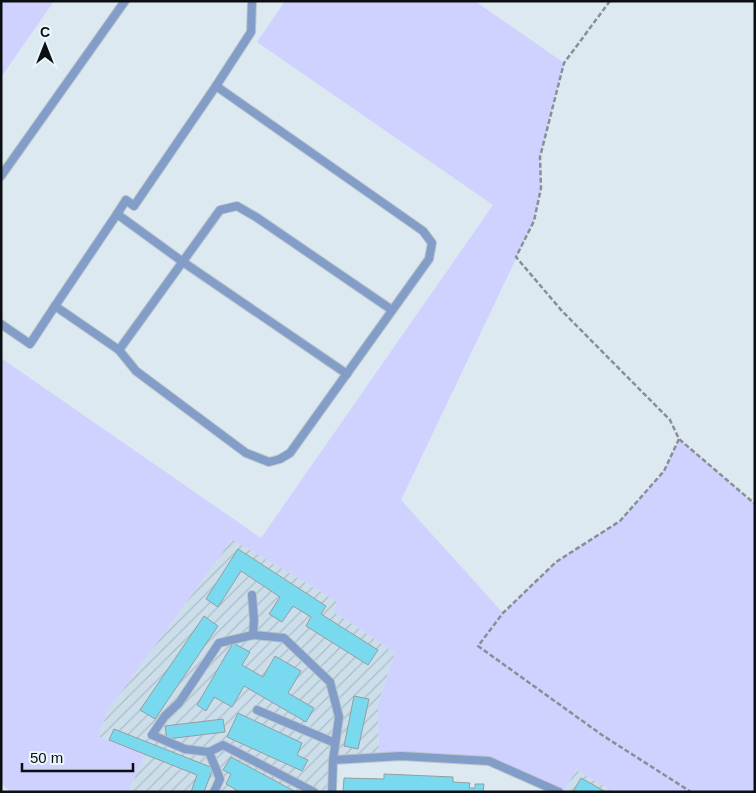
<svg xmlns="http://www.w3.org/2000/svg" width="756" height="793" font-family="Arial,sans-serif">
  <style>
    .industrial { fill: url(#industrial-furrows) }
    .grass { fill: #cfd1fe }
    .building { fill: #79daef; stroke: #919ea2 }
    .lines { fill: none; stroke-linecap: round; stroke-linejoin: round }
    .lane-casing { stroke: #bbc6cd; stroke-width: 10 }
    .path { stroke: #889096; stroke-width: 2.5; stroke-dasharray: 5 2.5; stroke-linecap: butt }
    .lane { stroke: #829dc8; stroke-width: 8 }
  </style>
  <defs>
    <pattern id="industrial-furrows" width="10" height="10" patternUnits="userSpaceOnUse" patternTransform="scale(1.25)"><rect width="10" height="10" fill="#cbdeea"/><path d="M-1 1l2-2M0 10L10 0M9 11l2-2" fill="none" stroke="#adbdc8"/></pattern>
  </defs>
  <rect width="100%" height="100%" fill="#dde9f1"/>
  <!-- industrial -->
  <g class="industrial">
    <polygon points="232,539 338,602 333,611 395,653 378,704 379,757 333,760 332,792 128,792 145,755 109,741 98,736 108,710"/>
    <polygon points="576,770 615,792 563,792"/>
  </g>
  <!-- grass -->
  <g class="grass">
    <polygon points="1,1 54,1 1,77"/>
    <polygon points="285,1 475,1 564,63 540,157 541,188 534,221 401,500 503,613 556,562 620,521 664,471 679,439 755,504 755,792 615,792 576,770 563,792 559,792 488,761 379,757 378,704 395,653 333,611 338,602 232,539 108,710 98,736 109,741 145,755 128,792 11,792 1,784 1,358 261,538 493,205 257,42"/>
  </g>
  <!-- building -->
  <g class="building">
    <polygon points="238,549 326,606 321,614 378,650 368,665 306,626 311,617 293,606 282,622 269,614 280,597 241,571 218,607 206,599"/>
    <polygon points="204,616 218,626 155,719 140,710"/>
    <polygon points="233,643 250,652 242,665 263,677 275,656 301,671 288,693 314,708 306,722 244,686 232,707 214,697 206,711 197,705"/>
    <polygon points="354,696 369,699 358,749 344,746"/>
    <polygon points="238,713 302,743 297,755 308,760 302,771 227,737"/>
    <polygon points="223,719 225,732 167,739 165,726"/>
    <polygon points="114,729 213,768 204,792 191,792 197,775 109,740"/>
    <polygon points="231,757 296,792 240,792 226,784 231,774 223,770"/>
    <polygon points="384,774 453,777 453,782 470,783 469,788 475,788 475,784 484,784 483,792 343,792 344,778 384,779"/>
    <polygon points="581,778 606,792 573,792"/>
  </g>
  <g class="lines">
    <!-- lane casing -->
    <g class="lane-casing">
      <g id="lane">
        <polyline points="1,176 125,1"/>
        <polyline points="117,214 126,200 134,206 216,86"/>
        <polyline points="55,306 117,214 183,262 347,374"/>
        <polyline points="1,324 30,344 55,306 119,350 136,371 246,453 269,462 280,459 290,453 429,259 432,243 423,231 216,86 251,32 252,1"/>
        <polyline points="119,350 220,210 237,206 256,217 392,310"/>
        <polyline points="252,595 254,620 253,635"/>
        <polyline points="257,710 335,743"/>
        <polyline points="209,752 223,745 314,792"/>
        <polyline points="214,792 220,779 209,752 185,749 152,735 165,716 179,703 219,643 253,635 284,638 330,682 339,717 333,760"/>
        <polyline points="332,792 333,760 401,756 489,761 559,792"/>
      </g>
    </g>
    <!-- path -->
    <g class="path">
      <polyline points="610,1 564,63 540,157 541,188 534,221 516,257 562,311 670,420 679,439 755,504"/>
      <polyline points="679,439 664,471 620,521 556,562 503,613 478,646 602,735 691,792"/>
    </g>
    <!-- lane -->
    <use href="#lane" class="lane"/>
  </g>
  <!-- border -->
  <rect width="756" height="793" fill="none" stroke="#0b0f11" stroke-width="5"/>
  <!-- north arrow -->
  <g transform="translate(45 45)" stroke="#eaf6fe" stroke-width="4" paint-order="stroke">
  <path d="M0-4L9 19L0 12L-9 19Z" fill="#0b0f11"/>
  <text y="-8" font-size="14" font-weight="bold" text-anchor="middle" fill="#0b0f11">С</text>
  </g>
  <!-- scale -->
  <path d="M22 763v8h111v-8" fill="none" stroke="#0b0f11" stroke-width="2.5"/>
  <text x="30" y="763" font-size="15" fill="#0b0f11" stroke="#eaf6fe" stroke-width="4" paint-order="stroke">50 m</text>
</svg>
